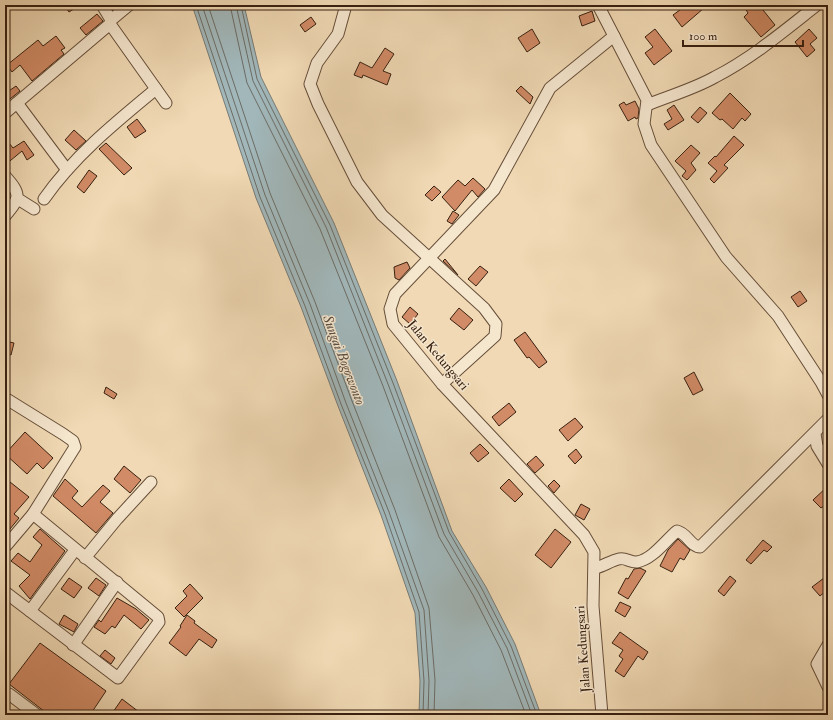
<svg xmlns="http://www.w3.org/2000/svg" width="833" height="720" font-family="'IM FELL Double Pica',serif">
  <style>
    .water { fill: #a1b7ba; stroke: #777b76 }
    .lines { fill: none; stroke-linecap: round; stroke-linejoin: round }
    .shore { stroke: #6c6c65; stroke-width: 1 }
    .building { fill: #d18b66; stroke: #382010 }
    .minor-casing { stroke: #664e39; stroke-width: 13 }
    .minor { stroke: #f5e6ce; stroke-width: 11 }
    .labels { text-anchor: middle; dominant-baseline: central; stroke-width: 3; stroke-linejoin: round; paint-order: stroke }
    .street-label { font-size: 13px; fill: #382010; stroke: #f5e6ce }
    .water-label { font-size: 14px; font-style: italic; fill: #584d43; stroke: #f5e6ce }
  </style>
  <rect width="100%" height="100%" fill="#f0d9b4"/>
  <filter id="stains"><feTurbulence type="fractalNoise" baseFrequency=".005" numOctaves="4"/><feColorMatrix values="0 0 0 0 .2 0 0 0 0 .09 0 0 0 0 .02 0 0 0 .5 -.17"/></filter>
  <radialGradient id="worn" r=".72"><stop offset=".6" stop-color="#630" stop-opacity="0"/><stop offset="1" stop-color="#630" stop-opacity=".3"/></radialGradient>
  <!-- water -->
  <polygon class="water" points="192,5 244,5 261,77 334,223 397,381 452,531 486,587 515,644 541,715 419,715 420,681 415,613 381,515 338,406 301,307 256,198"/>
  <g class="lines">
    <!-- shore -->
    <g class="shore">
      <polyline points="196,5 260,197 305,306 341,404 385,514 419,612 424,681 423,715"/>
      <polyline points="202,5 265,195 310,304 346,403 389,512 424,610 429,681 428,715"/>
      <polyline points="208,5 270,193 315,302 352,401 395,510 429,608 435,680 434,715"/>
      <polyline points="230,5 247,83 320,229 383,386 439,537 473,595 501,650 526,715"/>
      <polyline points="236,5 253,81 326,227 388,384 444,534 478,592 507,648 532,715"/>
      <polyline points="241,5 257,79 330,225 393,383 449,532 482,589 511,646 537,715"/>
    </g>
  </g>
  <!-- building -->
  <g class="building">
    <polygon points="64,5 80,5 69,12"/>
    <polygon points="690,5 701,5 704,8 682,27 673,15 684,7 685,9"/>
    <polygon points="743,5 759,5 775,25 761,37 744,17 748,13"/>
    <polygon points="592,11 595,21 582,26 579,16"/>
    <polygon points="97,14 103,21 86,35 80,28"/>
    <polygon points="311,17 316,24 305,32 300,25"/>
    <polygon points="532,29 540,43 527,52 518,38"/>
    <polygon points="655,29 672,51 654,65 645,53 653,47 645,37"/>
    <polygon points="809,29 817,38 810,44 815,50 807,57 795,42"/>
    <polygon points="56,36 65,48 61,50 64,54 32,81 20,65 12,72 7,65 38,40 43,46"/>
    <polygon points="385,48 394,54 383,71 391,74 387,85 363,75 362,78 354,75 360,62 372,68"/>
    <polygon points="16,86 20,91 10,99 6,93"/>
    <polygon points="521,86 533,97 530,104 516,91"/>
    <polygon points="730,93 751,114 745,121 742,118 733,129 722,119 720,120 712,113"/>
    <polygon points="635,101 639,109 638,118 636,119 635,117 628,121 619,105 624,102 626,105"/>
    <polygon points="674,105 684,120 668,130 664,124 672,119 667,110"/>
    <polygon points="700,107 707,113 698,123 691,117"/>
    <polygon points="137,119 146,131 135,138 127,127"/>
    <polygon points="74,130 86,141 76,150 65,140"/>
    <polygon points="734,136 744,145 724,165 728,168 714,183 710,179 717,171 708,163 715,156 716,157"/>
    <polygon points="5,138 13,148 24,141 34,155 27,160 22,151 5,165"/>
    <polygon points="106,143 132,168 124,175 99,149"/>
    <polygon points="691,145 700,153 691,163 696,170 687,180 682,176 686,171 675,161"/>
    <polygon points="89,170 97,176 84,193 77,187"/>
    <polygon points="473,178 485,189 478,197 472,190 455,211 442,197 458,180 465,186"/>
    <polygon points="434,186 441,192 432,201 425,195"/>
    <polygon points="453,211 459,215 452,224 447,221"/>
    <polygon points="445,259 458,275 443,261"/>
    <polygon points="407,262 410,268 399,280 395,278 394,267"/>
    <polygon points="480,266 488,272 476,286 468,279"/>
    <polygon points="800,291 807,301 798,307 791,297"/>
    <polygon points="410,307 418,314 410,324 402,317"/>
    <polygon points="459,308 473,320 464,330 450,319"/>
    <polygon points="525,332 547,362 539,368 529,357 527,358 514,340"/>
    <polygon points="5,341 14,343 11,355 5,353"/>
    <polygon points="694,372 703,390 693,395 684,378"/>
    <polygon points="106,387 117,394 114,399 104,393"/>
    <polygon points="509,403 516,412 499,426 492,417"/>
    <polygon points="575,418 583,427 568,441 559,430"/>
    <polygon points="25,432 53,458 43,469 37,463 27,474 5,454"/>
    <polygon points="480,444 489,453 478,462 470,453"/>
    <polygon points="576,449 582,457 575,464 568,456"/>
    <polygon points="536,456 544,465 535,473 527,464"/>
    <polygon points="124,466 141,480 130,493 114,479"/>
    <polygon points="65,479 78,491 72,498 82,507 103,485 110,491 100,502 113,513 96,533 53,496"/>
    <polygon points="509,479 523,494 515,502 500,488"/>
    <polygon points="554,480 560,486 554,493 548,486"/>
    <polygon points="10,482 29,497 14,514 19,518 5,535 5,488"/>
    <polygon points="828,486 828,510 824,506 821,508 813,500"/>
    <polygon points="581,504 590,509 584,520 575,515"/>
    <polygon points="40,529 65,551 30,599 19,586 30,575 11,561 18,553 30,562 42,545 33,537"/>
    <polygon points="555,529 571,542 551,568 535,555"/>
    <polygon points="678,539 690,550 684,560 680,558 672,572 660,566 668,550"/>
    <polygon points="763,540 772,547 767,552 764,550 751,564 746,560"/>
    <polygon points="640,568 646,571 628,599 618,593 626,578 628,579 634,569"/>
    <polygon points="828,575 828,589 820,596 812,587"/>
    <polygon points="730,576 736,581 724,596 718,591"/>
    <polygon points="69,578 82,587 74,598 61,589"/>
    <polygon points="96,578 106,585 99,596 88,588"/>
    <polygon points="190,584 203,598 184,617 175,608 187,596 183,591"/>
    <polygon points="117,598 136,609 149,620 141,629 124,615 115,628 112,626 105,634 94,627 99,620 101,622"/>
    <polygon points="620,602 631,607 625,617 615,611"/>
    <polygon points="64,615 78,624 74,632 59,624"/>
    <polygon points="187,615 195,621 194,623 217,640 212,648 199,639 186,656 169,643 181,627 180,626"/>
    <polygon points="620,632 648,652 643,660 638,656 624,677 615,671 623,659 619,656 623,650 612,643"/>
    <polygon points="40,643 106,691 90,715 49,715 9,684"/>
    <polygon points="105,650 115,658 111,664 100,656"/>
    <polygon points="122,699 143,715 117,715 113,712"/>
  </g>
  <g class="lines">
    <!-- minor casing -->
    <g class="minor-casing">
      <g id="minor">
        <polyline points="346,5 338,34 317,63 310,84 318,104 357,182 382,215 484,308 496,324 495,336 442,384"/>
        <polyline points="598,5 614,36 550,88 494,190 395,294 390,309 393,324 442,384 584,535 594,552 593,606 602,715"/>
        <polyline points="111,20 129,5"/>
        <polyline points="110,24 166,103"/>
        <polyline points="614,36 647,100 644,124 651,145 726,257 778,316 821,382 828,395"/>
        <polyline points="17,103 67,170"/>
        <path d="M647,105C669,96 694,89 715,77C752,58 784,31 817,5"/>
        <polyline points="5,113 110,24 111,20 102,5"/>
        <path d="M5,176C21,194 21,197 5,216"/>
        <polyline points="18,199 34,209"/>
        <path d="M44,199C74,156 116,122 156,89"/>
        <polyline points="5,398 63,434 73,441 75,447 33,514 5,547"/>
        <polyline points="815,434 817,446 828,464"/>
        <polyline points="85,558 117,519 151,482"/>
        <path d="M595,568C604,566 610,561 619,559C625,557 631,563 637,562C653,559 665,541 677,531C687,533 691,547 700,547L828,419"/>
        <polyline points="5,592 118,678 159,622 158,617 33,514"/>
        <polyline points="30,611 75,550"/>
        <polyline points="73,645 117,582"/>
        <polyline points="828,645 817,664 828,687"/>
        <polyline points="5,693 9,694 37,715"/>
      </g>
    </g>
    <!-- minor -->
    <use href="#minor" class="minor"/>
  </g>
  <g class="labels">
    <!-- street labels -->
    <g class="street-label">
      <text transform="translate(438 355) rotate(50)">Jalan Kedungsari</text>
      <text transform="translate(583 649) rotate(-94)">Jalan Kedungsari</text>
    </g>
    <!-- water labels -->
    <g class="water-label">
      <text transform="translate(344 360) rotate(69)">Sungai Bogowonto</text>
    </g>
  </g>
  <!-- margin -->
  <rect width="833" height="720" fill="none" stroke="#f0d9b4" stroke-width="20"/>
  <rect x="6" y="6" width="821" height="708" fill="none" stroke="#382010" stroke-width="2"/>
  <rect x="10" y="10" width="813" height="700" fill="none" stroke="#382010"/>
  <!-- scale -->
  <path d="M683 40v6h120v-6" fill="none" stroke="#382010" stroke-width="2"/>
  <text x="689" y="40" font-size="12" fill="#382010" stroke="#f5e6ce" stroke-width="3" paint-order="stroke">100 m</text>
  <rect width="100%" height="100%" filter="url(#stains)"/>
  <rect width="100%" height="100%" fill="url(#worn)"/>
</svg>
